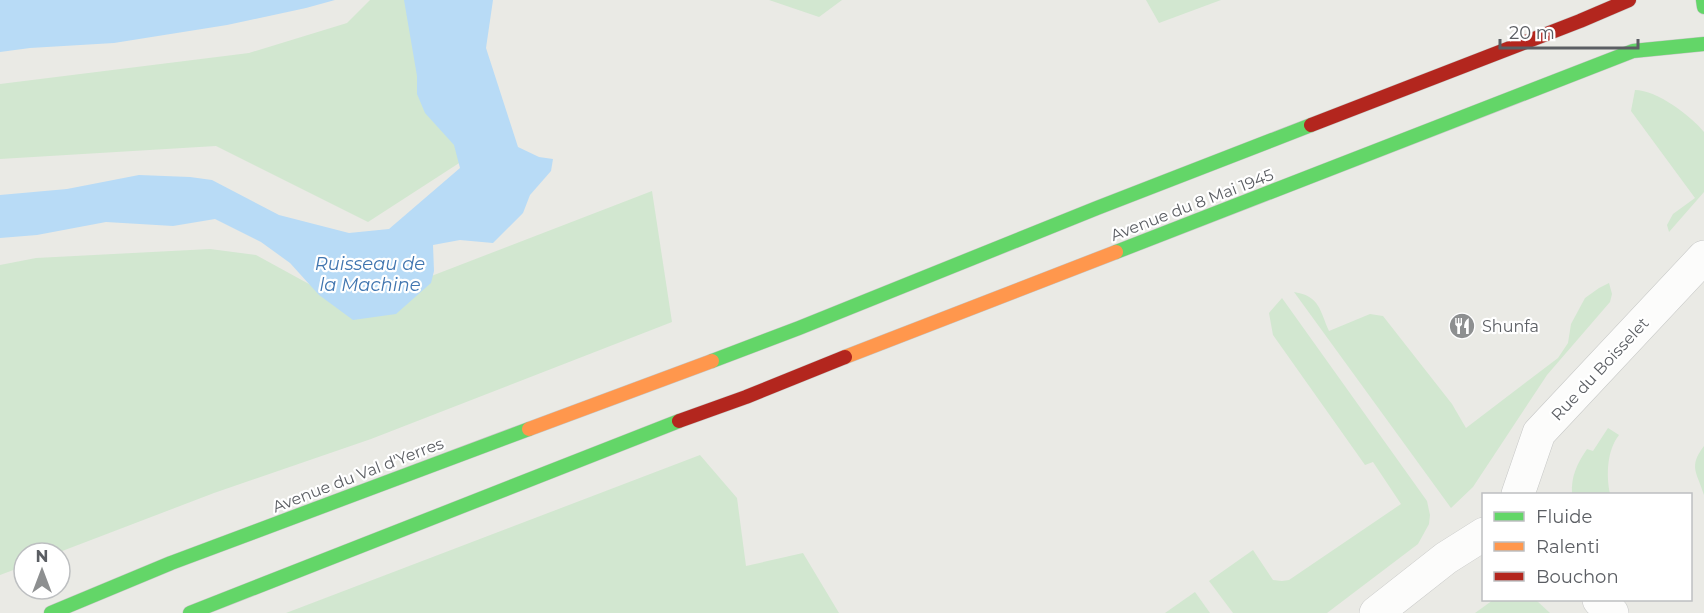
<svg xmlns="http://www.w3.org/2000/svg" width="1704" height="613" font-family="Montserrat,sans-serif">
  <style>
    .green { fill: #d2e7d0 }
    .water { fill: #b8dbf6 }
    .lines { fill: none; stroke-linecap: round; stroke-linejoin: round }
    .street-casing { stroke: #c7c8c7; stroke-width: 34 }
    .fast-casing { stroke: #c6c7c5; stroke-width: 15 }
    .slow-casing { stroke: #c6c7c5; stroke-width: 15 }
    .jam-casing { stroke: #c6c7c5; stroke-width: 15 }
    .street { stroke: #fcfcfb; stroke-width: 33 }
    .fast { stroke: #63d668; stroke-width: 14 }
    .slow { stroke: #ff974d; stroke-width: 14 }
    .jam { stroke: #b3261e; stroke-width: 14 }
    .labels { text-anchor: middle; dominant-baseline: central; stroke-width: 4.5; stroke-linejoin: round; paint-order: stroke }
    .street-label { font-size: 16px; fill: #5b5e63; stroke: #fff }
    .poi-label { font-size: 16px; fill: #5b5e63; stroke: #fff; text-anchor: start }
    .water-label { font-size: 18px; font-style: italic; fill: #4075af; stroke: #fff }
  </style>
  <rect width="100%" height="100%" fill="#eaeae5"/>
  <!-- green -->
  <g class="green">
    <polygon points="370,0 417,0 470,156 368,222 216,146 0,159 0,84 249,53 347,23"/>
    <polygon points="769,0 842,0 819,17"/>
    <polygon points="1146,0 1221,0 1159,23"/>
    <path d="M1635,90C1657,90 1691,116 1704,132V192L1669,232L1667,225L1673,214L1695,198L1631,111Z"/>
    <polygon points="652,191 672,322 371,439 214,493 57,553 24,553 24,566 0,575 0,265 36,258 210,249 256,255 351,307"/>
    <path d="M1609,283L1612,294L1610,302L1547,375L1473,487L1451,508L1294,292C1320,296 1320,311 1329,331L1370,314L1383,316L1452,404L1466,428L1558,358L1568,343L1571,324L1585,298L1599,288Z"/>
    <polygon points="1282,298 1427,501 1430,515 1429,524 1418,544 1327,613 1233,613 1209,581 1253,550 1273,580 1282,581 1289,580 1401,504 1373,462 1365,465 1273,335 1269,313"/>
    <path d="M1608,428L1619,435C1607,450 1606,475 1610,494H1572C1571,476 1577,464 1587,449L1593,451Z"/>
    <path d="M1704,446V495C1697,472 1688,467 1704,446Z"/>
    <polygon points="700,455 737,498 746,566 803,553 839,613 286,613"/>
    <polygon points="1195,592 1210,613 1165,613"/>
    <polygon points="1493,600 1536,600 1550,613 1475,613"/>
  </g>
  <!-- water -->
  <g class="water">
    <polygon points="0,0 335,0 306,8 227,25 114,43 30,48 0,52"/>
    <polygon points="404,0 493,0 486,48 518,147 539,157 553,159 551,171 530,195 523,213 493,243 460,240 433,245 434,271 431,283 396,314 353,320 319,295 290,263 261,242 215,219 173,226 106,222 37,235 0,238 0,195 67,189 139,175 190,177 212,180 279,215 349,233 389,229 460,168 454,145 425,113 417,94 417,76"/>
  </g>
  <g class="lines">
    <!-- street casing -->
    <g class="street-casing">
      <g id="street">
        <polyline points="1518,494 1539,433 1704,257"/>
        <polyline points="1599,600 1612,613"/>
        <polyline points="1376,613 1446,558 1484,534"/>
      </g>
    </g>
    <!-- fast casing -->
    <g class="fast-casing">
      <g id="fast">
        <polyline points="1703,0 1704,7"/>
        <polyline points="1116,252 1633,51 1704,44"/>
        <polyline points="712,361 799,328 1097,208 1311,125"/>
        <polyline points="51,613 171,563 529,429"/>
        <polyline points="190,613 679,421"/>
      </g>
    </g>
    <!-- slow casing -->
    <g class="slow-casing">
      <g id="slow">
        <polyline points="845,357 1116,252"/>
        <polyline points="529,429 712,361"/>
      </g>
    </g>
    <!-- jam casing -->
    <g class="jam-casing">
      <g id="jam">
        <polyline points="1311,125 1580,21 1629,0"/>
        <polyline points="679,421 746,397 845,357"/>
      </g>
    </g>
    <!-- street -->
    <use href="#street" class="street"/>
    <!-- fast -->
    <use href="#fast" class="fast"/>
    <!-- slow -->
    <use href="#slow" class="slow"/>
    <!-- jam -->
    <use href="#jam" class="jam"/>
  </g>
  <!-- icons -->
  <defs>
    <g id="restaurant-disc" transform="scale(1.35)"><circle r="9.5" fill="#8d8f90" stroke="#fff"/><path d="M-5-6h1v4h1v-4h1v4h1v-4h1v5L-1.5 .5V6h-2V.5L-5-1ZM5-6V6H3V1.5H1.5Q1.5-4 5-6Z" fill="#fff"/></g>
  </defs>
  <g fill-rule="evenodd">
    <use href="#restaurant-disc" x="1462" y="326"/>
  </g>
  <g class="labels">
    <!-- street labels -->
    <g class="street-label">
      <text transform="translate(1192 205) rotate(-21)">Avenue du 8 Mai 1945</text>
      <text transform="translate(1600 369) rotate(-47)">Rue du Boisselet</text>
      <text transform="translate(358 475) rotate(-21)">Avenue du Val d'Yerres</text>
    </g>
    <!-- poi labels -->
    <g class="poi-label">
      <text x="1482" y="326">Shunfa</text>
    </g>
    <!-- water labels -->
    <g class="water-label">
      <text x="370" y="264">Ruisseau de<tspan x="370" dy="21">la Machine</tspan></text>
    </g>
  </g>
  <!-- legend -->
  <rect x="1482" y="493" width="210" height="108" fill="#ffffff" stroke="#bdbfc1" stroke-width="1.5"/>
  <rect x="1494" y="512" width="30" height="9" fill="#63d668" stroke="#bdbfc1" stroke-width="1.5"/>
  <text x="1536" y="523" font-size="18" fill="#5b5e63">Fluide</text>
  <rect x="1494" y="542" width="30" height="9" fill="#ff974d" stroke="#bdbfc1" stroke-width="1.5"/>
  <text x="1536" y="553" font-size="18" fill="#5b5e63">Ralenti</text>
  <rect x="1494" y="572" width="30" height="9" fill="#b3261e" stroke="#bdbfc1" stroke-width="1.5"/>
  <text x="1536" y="583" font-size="18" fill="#5b5e63">Bouchon</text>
  <!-- north arrow -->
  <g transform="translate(42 571)"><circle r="28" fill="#ffffff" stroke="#bdbfc1" stroke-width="1.5"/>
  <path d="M0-4.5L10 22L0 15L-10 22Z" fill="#8d8f90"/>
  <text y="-9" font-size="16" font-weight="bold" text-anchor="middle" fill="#5b5e63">N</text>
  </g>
  <!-- scale -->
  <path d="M1500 39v9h138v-9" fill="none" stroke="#5b5e63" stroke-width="3"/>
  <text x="1509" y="39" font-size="18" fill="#5b5e63" stroke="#ffffff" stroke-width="4.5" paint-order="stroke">20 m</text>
</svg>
